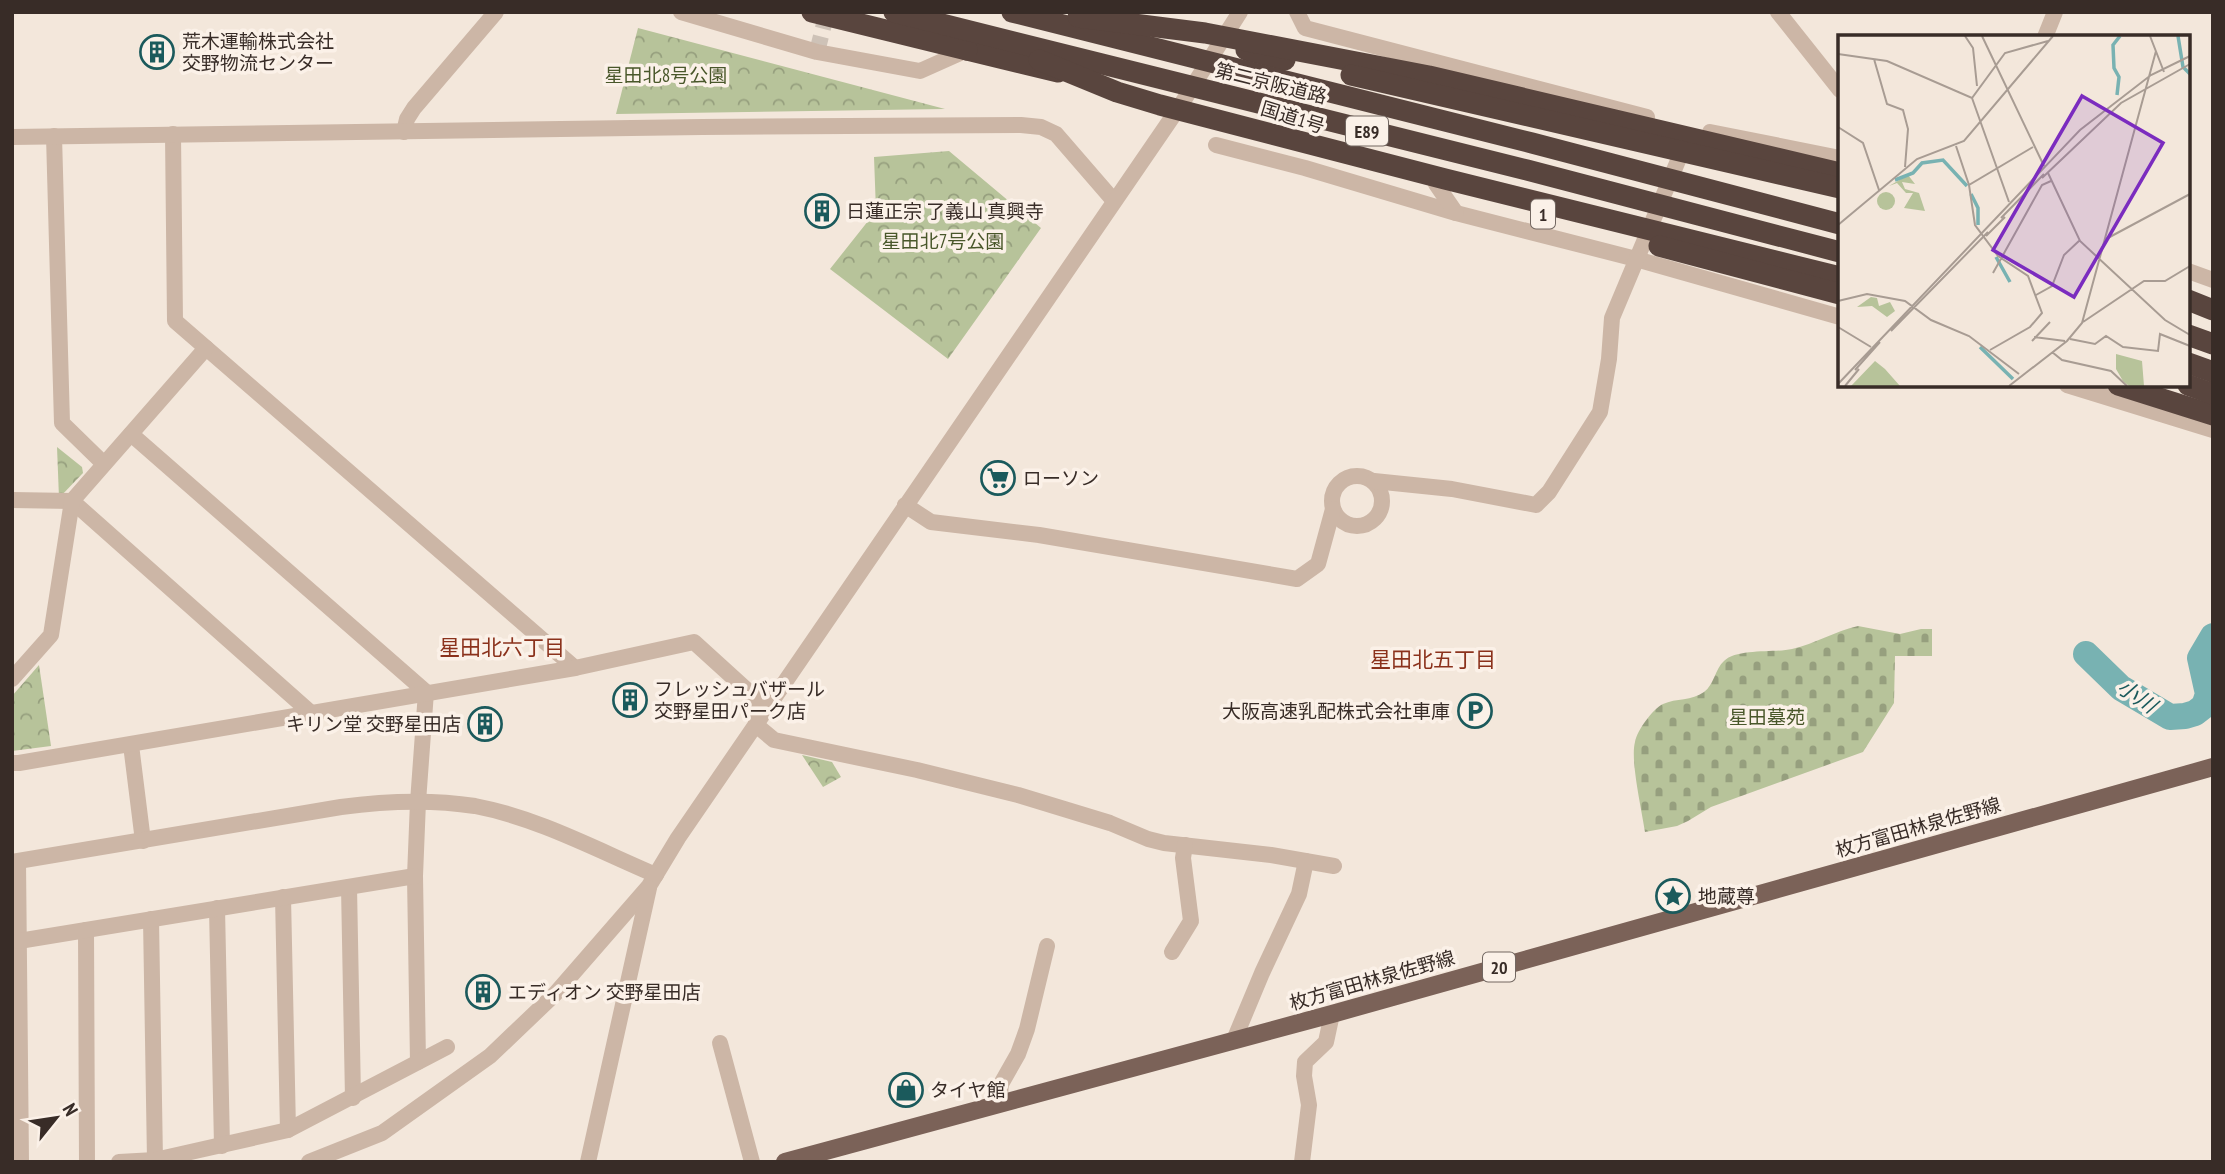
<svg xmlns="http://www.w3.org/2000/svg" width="2225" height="1174" font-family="'PT Sans Narrow','Noto Sans JP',sans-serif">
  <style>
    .cemetery { fill: url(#cemetery-stones) }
    .park { fill: url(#park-crowns) }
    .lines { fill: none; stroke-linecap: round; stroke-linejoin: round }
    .river { stroke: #78b2b2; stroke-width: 26 }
    .minor-tunnel { stroke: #cec2b7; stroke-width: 16; stroke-dasharray: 16 8; stroke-linecap: butt }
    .minor { stroke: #ccb6a6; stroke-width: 16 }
    .major { stroke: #7b6258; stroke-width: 18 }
    .highway { stroke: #59453e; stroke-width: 21 }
    .highway-bridge { stroke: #59453e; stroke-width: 21 }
    .labels { text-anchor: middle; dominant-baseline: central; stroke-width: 7; stroke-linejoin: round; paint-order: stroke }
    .shield { fill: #fbf1e8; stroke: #726761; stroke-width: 2 }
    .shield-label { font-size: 18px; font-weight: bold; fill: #382c27 }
    .poi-label { font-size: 19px; fill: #382c27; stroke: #fbf1e8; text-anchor: start }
    .park-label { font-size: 19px; fill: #49572a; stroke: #fbf1e8 }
    .street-label { font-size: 19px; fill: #382c27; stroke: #fbf1e8 }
    .neighbourhood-label { font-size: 21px; fill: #8b321c; stroke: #fbf1e8 }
    .water-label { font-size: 21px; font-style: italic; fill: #1b5a5c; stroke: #fbf1e8 }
    .inset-river { fill: none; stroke: #78b2b2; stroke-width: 3.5 }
    .inset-road { fill: none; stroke: #a89c93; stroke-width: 2 }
    .view { fill: #7b2cbf; fill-opacity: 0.15; stroke: #7b2cbf; stroke-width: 3.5 }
    .inset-edge { fill: none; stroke: #382c27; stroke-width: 3.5 }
  </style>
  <defs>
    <pattern id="cemetery-stones" width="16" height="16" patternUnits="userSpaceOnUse" patternTransform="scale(1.75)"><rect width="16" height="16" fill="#b7c39a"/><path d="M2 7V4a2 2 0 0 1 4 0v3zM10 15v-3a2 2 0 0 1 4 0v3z" fill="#969f7e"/></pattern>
    <pattern id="park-crowns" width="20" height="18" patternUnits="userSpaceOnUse" patternTransform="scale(1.75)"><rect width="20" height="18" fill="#b7c39a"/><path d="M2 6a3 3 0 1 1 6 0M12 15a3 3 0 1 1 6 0" fill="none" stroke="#969f7e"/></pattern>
  </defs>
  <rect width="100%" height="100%" fill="#f3e7db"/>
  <!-- cemetery -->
  <path class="cemetery" d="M1858,626L1900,634L1921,629H1932V656H1895L1894,703L1863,752L1711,807L1688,821L1677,826L1645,832C1642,811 1630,760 1635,742C1637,730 1653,709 1663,704C1676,698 1692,701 1704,692C1714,685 1715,669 1724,661C1737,648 1775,653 1792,649C1815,644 1835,631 1858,626Z"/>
  <!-- park -->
  <g class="park">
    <polygon points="638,28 945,109 616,114"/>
    <polygon points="949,151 1041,228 948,359 830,269 876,211 874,157"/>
    <polygon points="57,447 82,467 83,473 59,498"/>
    <polygon points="39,665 51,746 12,751 12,696"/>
    <polygon points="802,755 832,762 841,777 823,787"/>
  </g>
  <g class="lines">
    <!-- river -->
    <polyline class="river" points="2086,654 2121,688 2170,717 2185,716 2195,713 2204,706 2208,694 2200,658 2213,636"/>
    <!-- minor-tunnel -->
    <polyline class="minor-tunnel" points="817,52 827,12"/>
    <!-- minor -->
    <g class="minor">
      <polyline points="681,12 817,52 920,71 967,50"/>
      <polyline points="1297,12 1305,28 1647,117"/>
      <polyline points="1778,12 1840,90"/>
      <polyline points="2045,37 2055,12"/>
      <polyline points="404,132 407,119 414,108 496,12"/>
      <polyline points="1710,132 1840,158"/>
      <polyline points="173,134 175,321 575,668"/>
      <polyline points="54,136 62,423 104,464"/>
      <polyline points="12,137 702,127 1021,125 1041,127 1056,134 1114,201"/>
      <polyline points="1216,145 1305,168 1456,213 1636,259 1840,317"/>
      <polyline points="1436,184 1456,213"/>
      <polyline points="2188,271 2213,280"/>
      <polyline points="2067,385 2213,430"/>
      <polyline points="131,434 426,692 418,802 415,876 418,1062"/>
      <circle cx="1357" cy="501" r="25"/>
      <polyline points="1374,481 1452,489 1536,505 1549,492 1600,412 1609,359 1612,318 1685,144"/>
      <polyline points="12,500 72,501 311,713"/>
      <polyline points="905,505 931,522 1039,535 1297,579 1318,564 1333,509"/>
      <polyline points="12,679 51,635 72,501 206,348"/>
      <polyline points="131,745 143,841"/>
      <polyline points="12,763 19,763 575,668 694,642 759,701 756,725 774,740 917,770 1018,795 1110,823 1148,839 1164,843 1271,855 1334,866"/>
      <path d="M12,862L341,807C385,801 430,799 475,806C538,818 597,850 656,875"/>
      <polyline points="18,862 21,1162"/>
      <polyline points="349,887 353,1098"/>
      <polyline points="283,897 288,1130"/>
      <polyline points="217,908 222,1146"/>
      <polyline points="151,919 155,1160"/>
      <polyline points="86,930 87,1162"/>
      <polyline points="19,941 415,876"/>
      <polyline points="1172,952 1191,921 1183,858 1185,845"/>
      <polyline points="1234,1040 1262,973 1299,894 1306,861"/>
      <polyline points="720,1043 752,1162"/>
      <polyline points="999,1104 1001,1084 1018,1054 1027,1029 1047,946"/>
      <polyline points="119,1162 155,1160 288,1130 447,1047"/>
      <polyline points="309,1162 382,1133 490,1056 555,994 649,886 678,838 1182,103 1240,12"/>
      <polyline points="588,1162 649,888"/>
      <polyline points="1302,1162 1309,1105 1304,1076 1305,1062 1326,1042 1332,1014"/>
    </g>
    <!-- major -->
    <polyline class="major" points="785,1162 1332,1014 2213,767"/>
    <!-- highway -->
    <g class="highway">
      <polyline points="967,50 1058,72"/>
      <polyline points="1246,50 1285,60"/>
      <polyline points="2188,300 2213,310"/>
      <polyline points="2188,335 2213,344"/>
      <polyline points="2188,363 2213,372"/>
      <polyline points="2118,385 2213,415"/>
      <polyline points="2188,385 2213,394"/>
    </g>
    <!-- highway-bridge -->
    <g class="highway-bridge">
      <polyline points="812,12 967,50"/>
      <polyline points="894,12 1527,170 1840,252"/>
      <polyline points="1012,12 1532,143 1840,224"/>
      <polyline points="1078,17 1205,33 1429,76 1840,173"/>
      <polyline points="1039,60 1117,92 1160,105 1445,179 1840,277"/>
      <polyline points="1351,75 1840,188"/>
      <polyline points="1659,246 1840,294"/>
    </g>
  </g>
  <!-- icons -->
  <defs>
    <g id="building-ring" transform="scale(1.75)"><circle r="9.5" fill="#fbf1e8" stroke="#1b5a5c" stroke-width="1.5"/><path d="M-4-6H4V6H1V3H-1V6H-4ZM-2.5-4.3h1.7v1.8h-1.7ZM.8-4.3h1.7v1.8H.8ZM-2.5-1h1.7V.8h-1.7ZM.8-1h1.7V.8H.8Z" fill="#1b5a5c"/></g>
    <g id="supermarket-ring" transform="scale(1.75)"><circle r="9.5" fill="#fbf1e8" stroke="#1b5a5c" stroke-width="1.5"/><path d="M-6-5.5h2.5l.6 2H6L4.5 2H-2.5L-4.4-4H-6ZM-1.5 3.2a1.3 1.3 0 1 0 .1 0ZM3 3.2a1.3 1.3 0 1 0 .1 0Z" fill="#1b5a5c"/></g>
    <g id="parking-ring" transform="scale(1.75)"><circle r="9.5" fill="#fbf1e8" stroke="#1b5a5c" stroke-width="1.5"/><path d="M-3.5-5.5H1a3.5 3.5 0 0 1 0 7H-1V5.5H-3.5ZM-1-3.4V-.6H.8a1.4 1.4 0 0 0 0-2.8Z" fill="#1b5a5c"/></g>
    <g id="sight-ring" transform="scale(1.75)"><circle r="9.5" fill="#fbf1e8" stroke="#1b5a5c" stroke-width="1.5"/><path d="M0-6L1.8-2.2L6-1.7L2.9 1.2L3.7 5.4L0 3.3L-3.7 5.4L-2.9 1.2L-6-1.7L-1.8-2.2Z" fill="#1b5a5c"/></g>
    <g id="shop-ring" transform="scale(1.75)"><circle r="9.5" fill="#fbf1e8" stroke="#1b5a5c" stroke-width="1.5"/><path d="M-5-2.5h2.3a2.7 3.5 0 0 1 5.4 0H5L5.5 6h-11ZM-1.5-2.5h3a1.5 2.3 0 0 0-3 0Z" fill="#1b5a5c"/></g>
  </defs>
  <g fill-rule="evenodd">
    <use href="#building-ring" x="157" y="52"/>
    <use href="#building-ring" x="822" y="211"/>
    <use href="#supermarket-ring" x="998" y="478"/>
    <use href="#building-ring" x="630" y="700"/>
    <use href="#parking-ring" x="1475" y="711"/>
    <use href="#building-ring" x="485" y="724"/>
    <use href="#sight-ring" x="1673" y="896"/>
    <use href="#building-ring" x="483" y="992"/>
    <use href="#shop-ring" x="906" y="1090"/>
  </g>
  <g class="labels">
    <!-- shield labels -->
    <g class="shield">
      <rect x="1346" y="116.5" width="42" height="29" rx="5"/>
      <rect x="1531" y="199.5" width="24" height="29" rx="5"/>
      <rect x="1483" y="952.5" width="32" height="29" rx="5"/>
    </g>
    <g class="shield-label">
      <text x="1367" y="131">E89</text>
      <text x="1543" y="214">1</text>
      <text x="1499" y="967">20</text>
    </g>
    <!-- poi labels -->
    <g class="poi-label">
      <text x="182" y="41">荒木運輸株式会社<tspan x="182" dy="22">交野物流センター</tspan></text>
      <text x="846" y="211">日蓮正宗 了義山 真興寺</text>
      <text x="1023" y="478">ローソン</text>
      <text x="654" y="689">フレッシュバザール<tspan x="654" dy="22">交野星田パーク店</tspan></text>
      <text x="1450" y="711" text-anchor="end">大阪高速乳配株式会社車庫</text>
      <text x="461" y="724" text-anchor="end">キリン堂 交野星田店</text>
      <text x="1698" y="896">地蔵尊</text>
      <text x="508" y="992">エディオン 交野星田店</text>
      <text x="930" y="1090">タイヤ館</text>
    </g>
    <!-- park labels -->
    <g class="park-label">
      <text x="666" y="75">星田北8号公園</text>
      <text x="943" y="241">星田北7号公園</text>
      <text x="1767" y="717">星田墓苑</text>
    </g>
    <!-- street labels -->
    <g class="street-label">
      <text transform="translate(1271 83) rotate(14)">第二京阪道路</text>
      <text transform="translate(1293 117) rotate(17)">国道1号</text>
      <text transform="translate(1918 827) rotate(-16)">枚方富田林泉佐野線</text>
      <text transform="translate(1372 980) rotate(-16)">枚方富田林泉佐野線</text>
    </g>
    <!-- neighbourhood labels -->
    <g class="neighbourhood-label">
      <text x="502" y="647">星田北六丁目</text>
      <text x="1433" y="659">星田北五丁目</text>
    </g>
    <!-- water labels -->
    <g class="water-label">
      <text transform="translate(2137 696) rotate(34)">小川</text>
    </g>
  </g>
  <!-- overview -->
  <g transform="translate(1838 35)">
    <rect width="352" height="352" fill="#f3e7db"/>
    <path d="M70,140L77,149L64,147L67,154L81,158L87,176L66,173L75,158H68L59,148L51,151ZM33,262L39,263L41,271L52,267L57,276L49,282L34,271L19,272Z" fill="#b7c39a"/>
    <path d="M278,319L304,326L306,351H291L285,346L278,334ZM37,326L47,334L62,351H13Z" fill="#b7c39a"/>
    <path d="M39 166a9 9 0 1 1 18 0a9 9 0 1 1-18 0Z" fill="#b7c39a"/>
    <path class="inset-river" d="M340,1L345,32L352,39M279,60L281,42L276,33L275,10L282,1M57,145L75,138L84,128L105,125L129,151M133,159L140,173V190M158,222L172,247M142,312L175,344"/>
    <path class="inset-road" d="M127,1L135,13L139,51M144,1L206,131M312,1L326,37M0,19L49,26L134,63L167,18L210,6M36,24L49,69L65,75L70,94L67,132M134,63L171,167M0,92L25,108L41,155M118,111L131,150M210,138L242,206L327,285L352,300M204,143L283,68L352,29M163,183L206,139M0,190L79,124L126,106L215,1M148,201L167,182M268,204L352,159M155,238L204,150L213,146M198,260L214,251L226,220L242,205M0,266L29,259L67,266L93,285L131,301L181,339M245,287L306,246H327L352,231M0,292L33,312M53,296L150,197M196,302L227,306M232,304L257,309L268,301L285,312L320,316L322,299L352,311M194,306L212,287M152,315L192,292L204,278L190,241L160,221L137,190L131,150L195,112M214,317L224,325L273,336L289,351M17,335L42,307M0,349L242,95L313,40L352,21M7,351L21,334M171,351L229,306L244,288L318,16"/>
    <path class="view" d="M244,61L325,108L236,262L155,215Z"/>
    <rect width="352" height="352" class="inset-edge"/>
  </g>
  <!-- border -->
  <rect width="2225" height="1174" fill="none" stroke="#382c27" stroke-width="28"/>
  <!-- north arrow -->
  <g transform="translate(56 1118) rotate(60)" stroke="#fbf1e8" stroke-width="5" paint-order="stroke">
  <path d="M0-5L12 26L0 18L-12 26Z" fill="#382c27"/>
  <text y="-10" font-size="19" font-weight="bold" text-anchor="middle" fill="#382c27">N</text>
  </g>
</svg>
